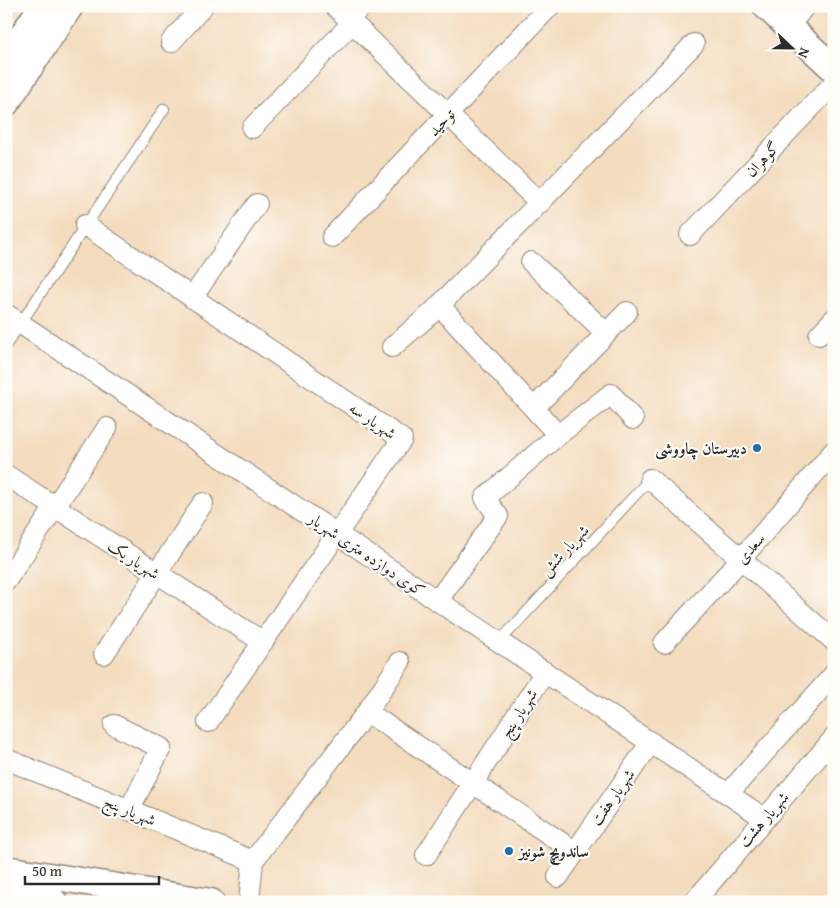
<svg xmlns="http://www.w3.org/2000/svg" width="840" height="908" font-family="'Gentium Book Plus',Amiri,serif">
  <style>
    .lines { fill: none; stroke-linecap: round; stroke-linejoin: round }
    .service-casing { stroke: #908474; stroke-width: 12 }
    .minor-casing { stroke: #908474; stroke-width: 22 }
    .tertiary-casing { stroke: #908474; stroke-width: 29 }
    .service { stroke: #fff; stroke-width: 10 }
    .minor { stroke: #fff; stroke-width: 20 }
    .tertiary { stroke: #fff; stroke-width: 26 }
    .poi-dot { fill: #1f6fb2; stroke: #fdfcf7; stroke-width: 2 }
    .labels { text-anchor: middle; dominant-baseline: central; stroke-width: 4.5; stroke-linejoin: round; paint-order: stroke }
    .street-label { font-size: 16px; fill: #2b2b2b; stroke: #fdfcf7 }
    .poi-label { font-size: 16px; font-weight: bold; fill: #2b2b2b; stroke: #fdfcf7; text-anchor: end }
  </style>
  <rect width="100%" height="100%" fill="#fdfcf7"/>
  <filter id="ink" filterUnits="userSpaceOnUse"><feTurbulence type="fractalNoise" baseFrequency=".02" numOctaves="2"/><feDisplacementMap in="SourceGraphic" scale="10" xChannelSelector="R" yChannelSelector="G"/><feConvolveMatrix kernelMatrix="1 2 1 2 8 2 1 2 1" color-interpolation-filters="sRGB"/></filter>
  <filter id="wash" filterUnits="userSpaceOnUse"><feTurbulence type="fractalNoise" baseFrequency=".0096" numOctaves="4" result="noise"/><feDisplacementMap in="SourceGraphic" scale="20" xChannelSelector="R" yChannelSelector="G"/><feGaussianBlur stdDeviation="1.12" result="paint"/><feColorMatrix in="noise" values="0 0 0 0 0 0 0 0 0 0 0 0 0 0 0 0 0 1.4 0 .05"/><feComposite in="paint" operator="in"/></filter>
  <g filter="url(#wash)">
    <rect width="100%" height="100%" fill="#f4dcbe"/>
  </g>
  <g filter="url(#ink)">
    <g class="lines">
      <!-- service casing -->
      <g class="service-casing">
        <g id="service">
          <polyline points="352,23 368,6"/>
          <polyline points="6,345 164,109"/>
          <polyline points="500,641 650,479"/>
        </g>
      </g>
      <!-- minor casing -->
      <g class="minor-casing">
        <g id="minor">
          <polyline points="335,6 540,203"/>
          <polyline points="788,27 805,6"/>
          <polyline points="171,42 203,6"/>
          <polyline points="252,128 352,23"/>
          <polyline points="85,225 402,439 208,722"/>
          <polyline points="690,235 834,83"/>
          <polyline points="332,237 550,6"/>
          <polyline points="531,262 606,333"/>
          <polyline points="192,298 257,204"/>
          <polyline points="440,306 558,435"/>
          <polyline points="6,314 764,818"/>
          <polyline points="819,335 834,319"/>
          <polyline points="392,347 433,312 694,44"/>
          <polyline points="534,408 627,312"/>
          <polyline points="6,475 263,642"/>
          <polyline points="650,479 834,641"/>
          <polyline points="6,581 107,428"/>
          <polyline points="438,600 498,516 485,498 558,435 611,394 633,419"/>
          <polyline points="664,643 741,559 834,451"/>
          <polyline points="104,654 203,503"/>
          <polyline points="367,712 574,851"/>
          <polyline points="114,725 161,748 129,810"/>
          <polyline points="6,759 253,861 249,902"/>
          <polyline points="728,794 834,674"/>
          <polyline points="426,855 545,672"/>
          <polyline points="253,861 367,712 400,662"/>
          <polyline points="558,877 651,742"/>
          <polyline points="694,902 834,738"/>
        </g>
      </g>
      <!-- tertiary casing -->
      <g class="tertiary-casing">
        <g id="tertiary">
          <polyline points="766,6 834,69"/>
          <polyline points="6,61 42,6"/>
          <polyline points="6,103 70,6"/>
          <polyline points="6,869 211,902"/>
          <polyline points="6,894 54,902"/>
        </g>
      </g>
      <!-- service -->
      <use href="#service" class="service"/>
      <!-- minor -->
      <use href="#minor" class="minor"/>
      <!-- tertiary -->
      <use href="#tertiary" class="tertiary"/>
    </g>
  </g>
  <!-- markers -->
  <g class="poi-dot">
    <circle cx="757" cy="448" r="5"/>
    <circle cx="509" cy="851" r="5"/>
  </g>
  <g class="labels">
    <!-- street labels -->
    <g class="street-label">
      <text transform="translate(441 122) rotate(-47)">توحید</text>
      <text transform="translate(762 159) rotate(-46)">گوهران</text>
      <text transform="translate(373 420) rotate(34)">شهریار سه</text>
      <text transform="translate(750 548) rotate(-49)">سعدی</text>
      <text transform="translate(564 550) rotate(-47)">شهریار شش</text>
      <text transform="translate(367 554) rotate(34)">کوی دوازده متری شهریار</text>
      <text transform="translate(134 559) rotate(33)">شهریار یک</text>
      <text transform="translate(518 713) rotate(-57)">شهریار پنج</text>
      <text transform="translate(612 797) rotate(-55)">شهریار هفت</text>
      <text transform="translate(130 810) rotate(22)">شهریار پنج</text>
      <text transform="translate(763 819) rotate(-49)">شهریار هشت</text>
    </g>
    <!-- poi labels -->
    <g class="poi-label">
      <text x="747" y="448">دبیرستان چاووشی</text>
      <text x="519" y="851" text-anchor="start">ساندویچ شونیز</text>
    </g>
  </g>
  <!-- margin -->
  <rect width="840" height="908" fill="none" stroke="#fdfcf7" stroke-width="25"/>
  <!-- north arrow -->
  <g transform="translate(792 48) rotate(112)" stroke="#fdfcf7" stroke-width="4" paint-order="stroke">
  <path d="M0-4L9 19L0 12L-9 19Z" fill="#2b2b2b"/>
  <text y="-8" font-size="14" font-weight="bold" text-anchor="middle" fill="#2b2b2b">N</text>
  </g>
  <!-- scale -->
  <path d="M25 876v8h134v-8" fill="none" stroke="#2b2b2b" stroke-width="2.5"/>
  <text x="32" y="876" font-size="15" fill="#2b2b2b" stroke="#fdfcf7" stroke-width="4" paint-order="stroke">50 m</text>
</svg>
